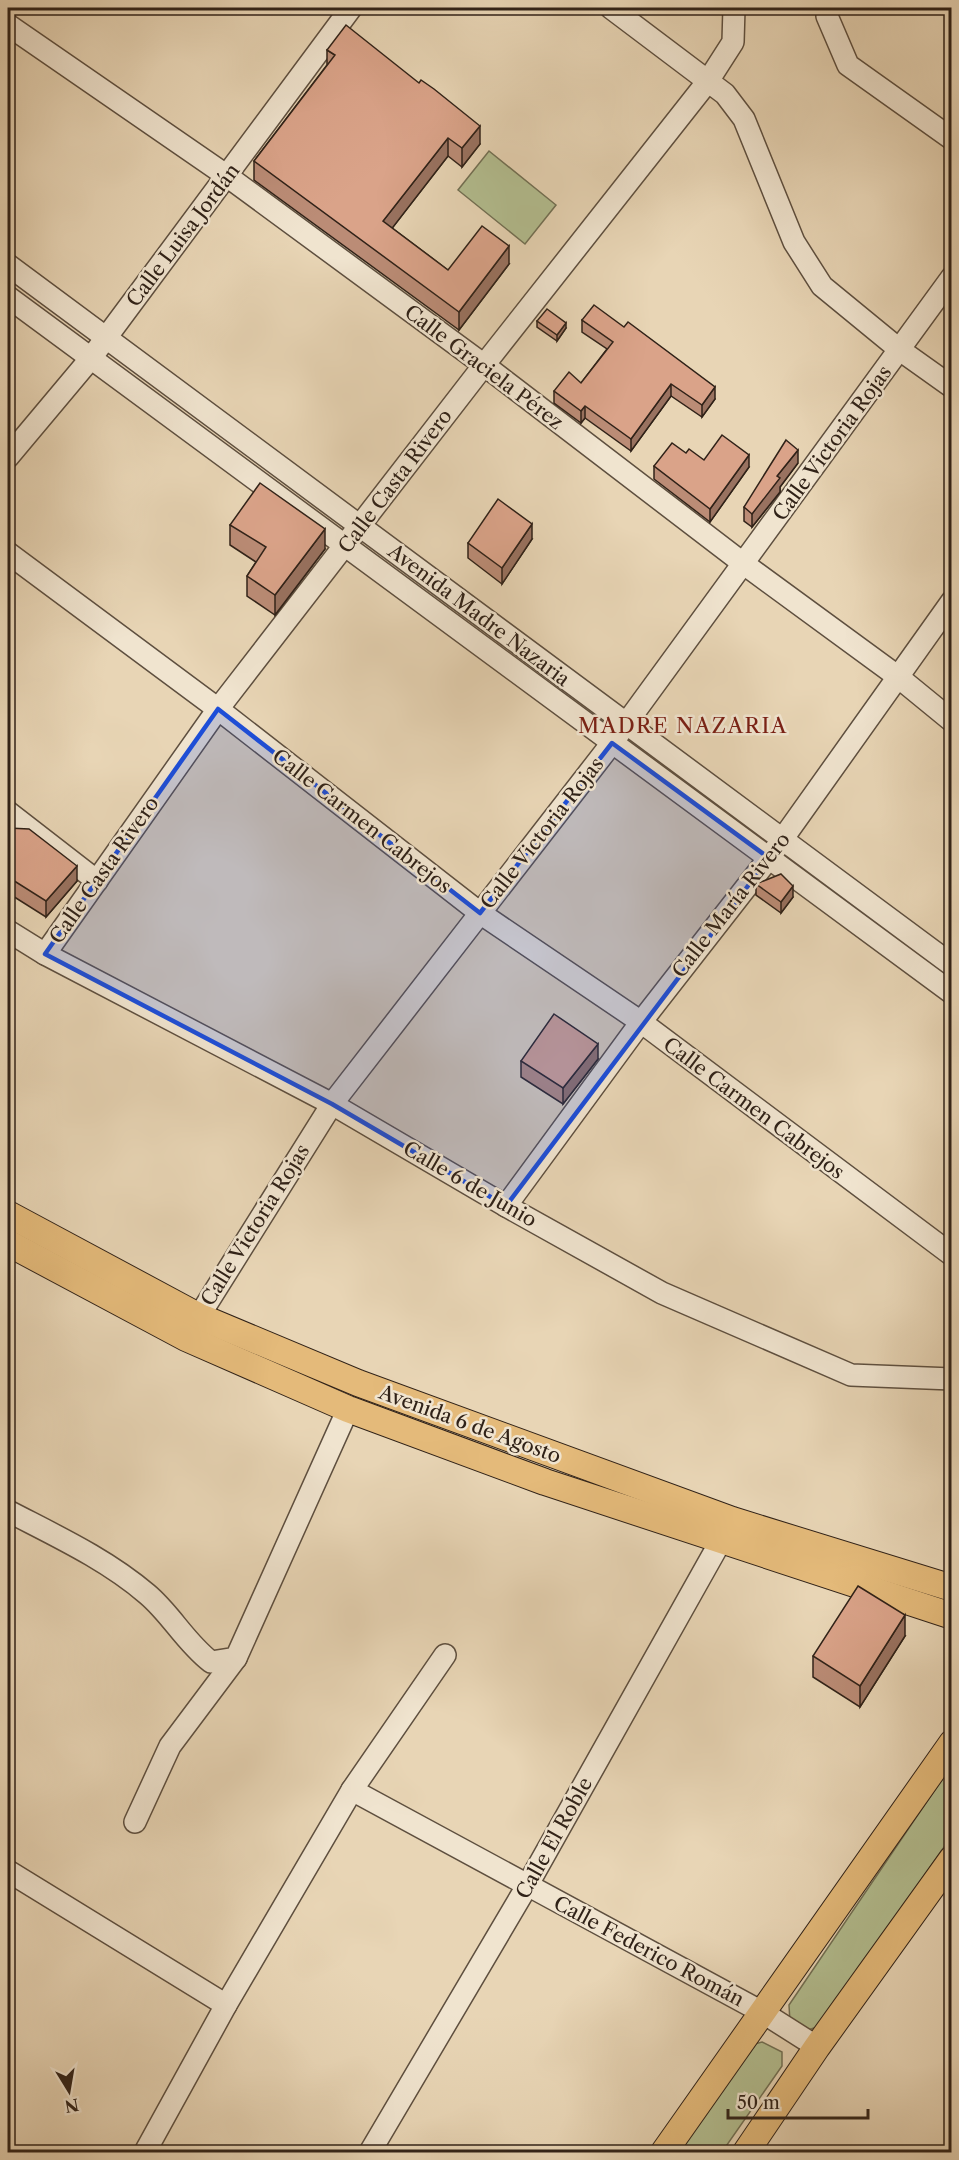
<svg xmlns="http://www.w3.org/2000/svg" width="959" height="2160" font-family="'Libre Caslon Text',serif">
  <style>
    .green { fill: #b3be90; stroke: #727054; stroke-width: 1.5 }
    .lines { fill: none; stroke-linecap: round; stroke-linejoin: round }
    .minor-casing { stroke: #5e4f3f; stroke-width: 24 }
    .major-casing { stroke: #302218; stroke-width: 28 }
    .minor { stroke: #f0e4cf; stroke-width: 21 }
    .major { stroke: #e4ba7a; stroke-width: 26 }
    .wall { fill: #bb8c76; stroke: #302218; stroke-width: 1.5 }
    .shaded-wall { fill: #997260; stroke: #302218; stroke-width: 1.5 }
    .building { fill: #daa389; stroke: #302218; stroke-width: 1.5 }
    .marked { fill: #1d4ed8; fill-opacity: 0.2; stroke: #1d4ed8; stroke-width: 4.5; stroke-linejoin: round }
    .labels { text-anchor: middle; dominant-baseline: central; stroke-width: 5; stroke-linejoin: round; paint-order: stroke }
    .street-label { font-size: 20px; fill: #302218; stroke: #f0e4cf }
    .neighbourhood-label { font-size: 21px; letter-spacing: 1.5px; fill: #7a1f14; stroke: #f0e4cf }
  </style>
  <rect width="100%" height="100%" fill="#e8d5b5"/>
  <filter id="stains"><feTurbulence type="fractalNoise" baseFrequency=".00333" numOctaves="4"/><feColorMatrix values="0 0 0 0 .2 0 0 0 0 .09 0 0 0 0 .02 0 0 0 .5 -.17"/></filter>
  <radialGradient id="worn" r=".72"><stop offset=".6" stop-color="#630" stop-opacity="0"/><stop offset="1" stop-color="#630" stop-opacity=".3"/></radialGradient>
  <!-- green -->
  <g class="green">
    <polygon points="489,151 556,205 525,244 458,190"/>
    <polygon points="951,1766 951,1837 820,2026 805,2031 790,2022 789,2005"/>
    <polygon points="762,2042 782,2052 782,2066 722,2152 678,2152 751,2045"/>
  </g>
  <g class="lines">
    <!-- minor casing -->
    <g class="minor-casing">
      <g id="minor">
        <polyline points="611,8 725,94 744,119 794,242 822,286 900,350 952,387"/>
        <polyline points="829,8 827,16 848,65 952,139"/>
        <polyline points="8,25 227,176 484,365 744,564 897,676 952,721"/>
        <polyline points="8,265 952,965"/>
        <polyline points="8,297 952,993"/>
        <polyline points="8,457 91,358 351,8"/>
        <polyline points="8,553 218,709 480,913 641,1022 952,1255"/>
        <polyline points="8,812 97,881"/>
        <polyline points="8,931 45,954 332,1104 506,1206 662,1293 851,1375 952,1379"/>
        <polyline points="45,954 218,709 484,365 708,81 733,42 734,8"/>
        <polyline points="506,1206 641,1022 769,858 952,601"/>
        <polyline points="191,1329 332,1104 612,743 952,277"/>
        <path d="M8,1511C56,1536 106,1559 147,1594C171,1614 185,1642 211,1662L236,1658L348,1409"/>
        <polyline points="352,1790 762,2012 817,2047"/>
        <polyline points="135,1822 170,1746 236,1658"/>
        <polyline points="8,1871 226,2005"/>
        <polyline points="145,2152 226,2005 352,1790 445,1655"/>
        <polyline points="370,2152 527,1886 728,1528"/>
      </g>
    </g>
    <!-- major casing -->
    <g class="major-casing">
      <g id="major">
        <polyline points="8,1214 198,1316 358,1383 732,1520 952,1588"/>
        <polyline points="8,1243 186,1338 348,1409 545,1482 952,1616"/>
        <polyline points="664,2152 952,1743"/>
        <polyline points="746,2152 817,2047 952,1859"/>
      </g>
    </g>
    <!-- minor -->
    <use href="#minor" class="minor"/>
    <!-- major -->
    <use href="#major" class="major"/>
  </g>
  <!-- wall -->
  <g class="wall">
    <polygon points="327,50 480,144 462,167 448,156 392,228 448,270 509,264 459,330 254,180 254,161 327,65"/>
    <polygon points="582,320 715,399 702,417 671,396 631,451 585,418 581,423 554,403 554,391 581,383 607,349 582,332"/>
    <polygon points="537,321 566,328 557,341 537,327"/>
    <polygon points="686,453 704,460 749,467 710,522 654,479 654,466"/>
    <polygon points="798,463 780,487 780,492 752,527 744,521 744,507"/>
    <polygon points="230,525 325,549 275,615 247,596 247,576 256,562 230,545"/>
    <polygon points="532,539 502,584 468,558 468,543"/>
    <polygon points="8,828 77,881 46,917 8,893"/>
    <polygon points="756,884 793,897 781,913 756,895"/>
    <polygon points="598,1059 563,1104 521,1077 521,1061"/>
    <polygon points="905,1636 860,1707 813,1677 813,1656"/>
  </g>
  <!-- shaded-wall -->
  <g class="shaded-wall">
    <polygon points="11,124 11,140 8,143 8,128"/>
    <polygon points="480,126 480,144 462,167 462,148"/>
    <polygon points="448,138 448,156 383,240 383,221"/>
    <polygon points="509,246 509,264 459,330 459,312"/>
    <polygon points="566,323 566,328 557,341 557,335"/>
    <polygon points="671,384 671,396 631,451 631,439"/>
    <polygon points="715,387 715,399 702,417 702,405"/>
    <polygon points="585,406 585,418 581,423 581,411"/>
    <polygon points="798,450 798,463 780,487 780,492 752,527 752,514 777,476"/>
    <polygon points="749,455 749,467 710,522 710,509"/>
    <polygon points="532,524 532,539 502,584 502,568"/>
    <polygon points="325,529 325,549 275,615 275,595"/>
    <polygon points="77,866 77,881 46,917 46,901"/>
    <polygon points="793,886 793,897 781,913 781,902"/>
    <polygon points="598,1044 598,1059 563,1104 563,1088"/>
    <polygon points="905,1615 905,1636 860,1707 860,1686"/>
  </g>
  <!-- building -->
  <g class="building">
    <polygon points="346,25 419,83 421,80 434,89 480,126 462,148 448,138 383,221 448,270 482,226 509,246 459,312 254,161 335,55 327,50"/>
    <polygon points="594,305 624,327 628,322 715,387 702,405 671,384 631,439 585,406 581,411 554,391 569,372 581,383 613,342 582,320"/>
    <polygon points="547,309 566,323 557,335 537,321"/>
    <polygon points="722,435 749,455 710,509 654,466 672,443 686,453 689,449 704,460"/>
    <polygon points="786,440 798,450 777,476 780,478 752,514 744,507"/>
    <polygon points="260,483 325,529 275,595 247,576 266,547 230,525"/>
    <polygon points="498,499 532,524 502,568 468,543"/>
    <polygon points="8,828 29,829 77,866 46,901 8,877"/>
    <polygon points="781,874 793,886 781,902 756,884"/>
    <polygon points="554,1014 598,1044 563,1088 521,1061"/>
    <polygon points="858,1586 905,1615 860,1686 813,1656"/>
  </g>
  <!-- marked area -->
  <path class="marked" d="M218,709L480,913L612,743L769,858L506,1206L332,1104L45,954Z"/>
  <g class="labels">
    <!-- street labels -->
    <g class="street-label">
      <text transform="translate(183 235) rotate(-53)">Calle Luisa Jordán</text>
      <text transform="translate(484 367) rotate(37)">Calle Graciela Pérez</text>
      <text transform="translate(832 443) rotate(-54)">Calle Victoria Rojas</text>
      <text transform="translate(395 481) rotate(-53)">Calle Casta Rivero</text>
      <text transform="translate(479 615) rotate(37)">Avenida Madre Nazaria</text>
      <text transform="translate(362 821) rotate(38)">Calle Carmen Cabrejos</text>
      <text transform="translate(542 833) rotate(-52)">Calle Victoria Rojas</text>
      <text transform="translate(104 870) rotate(-55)">Calle Casta Rivero</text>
      <text transform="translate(731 905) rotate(-52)">Calle María Rivero</text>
      <text transform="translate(754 1108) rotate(37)">Calle Carmen Cabrejos</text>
      <text transform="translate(470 1184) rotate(30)">Calle 6 de Junio</text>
      <text transform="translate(255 1225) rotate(-58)">Calle Victoria Rojas</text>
      <text transform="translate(470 1424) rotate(20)">Avenida 6 de Agosto</text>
      <text transform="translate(554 1838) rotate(-61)">Calle El Roble</text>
      <text transform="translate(649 1951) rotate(28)">Calle Federico Román</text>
    </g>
    <!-- neighbourhood labels -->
    <g class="neighbourhood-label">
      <text x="683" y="725">MADRE NAZARIA</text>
    </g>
  </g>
  <!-- margin -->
  <rect width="959" height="2160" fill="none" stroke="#e8d5b5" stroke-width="30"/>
  <rect x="9" y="9" width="941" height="2142" fill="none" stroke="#302218" stroke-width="3"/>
  <rect x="15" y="15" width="929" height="2130" fill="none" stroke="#302218" stroke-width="1.5"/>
  <!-- north arrow -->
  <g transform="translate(69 2091) rotate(169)" stroke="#f0e4cf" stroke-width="4.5" paint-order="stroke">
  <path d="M0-4.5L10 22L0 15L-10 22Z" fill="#302218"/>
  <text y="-9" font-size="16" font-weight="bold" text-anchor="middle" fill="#302218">N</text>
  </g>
  <!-- scale -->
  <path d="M728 2109v9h140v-9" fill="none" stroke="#302218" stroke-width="3"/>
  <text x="737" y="2109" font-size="18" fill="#302218" stroke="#f0e4cf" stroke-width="4.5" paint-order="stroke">50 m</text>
  <rect width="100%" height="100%" filter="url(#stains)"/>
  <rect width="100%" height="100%" fill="url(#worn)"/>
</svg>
